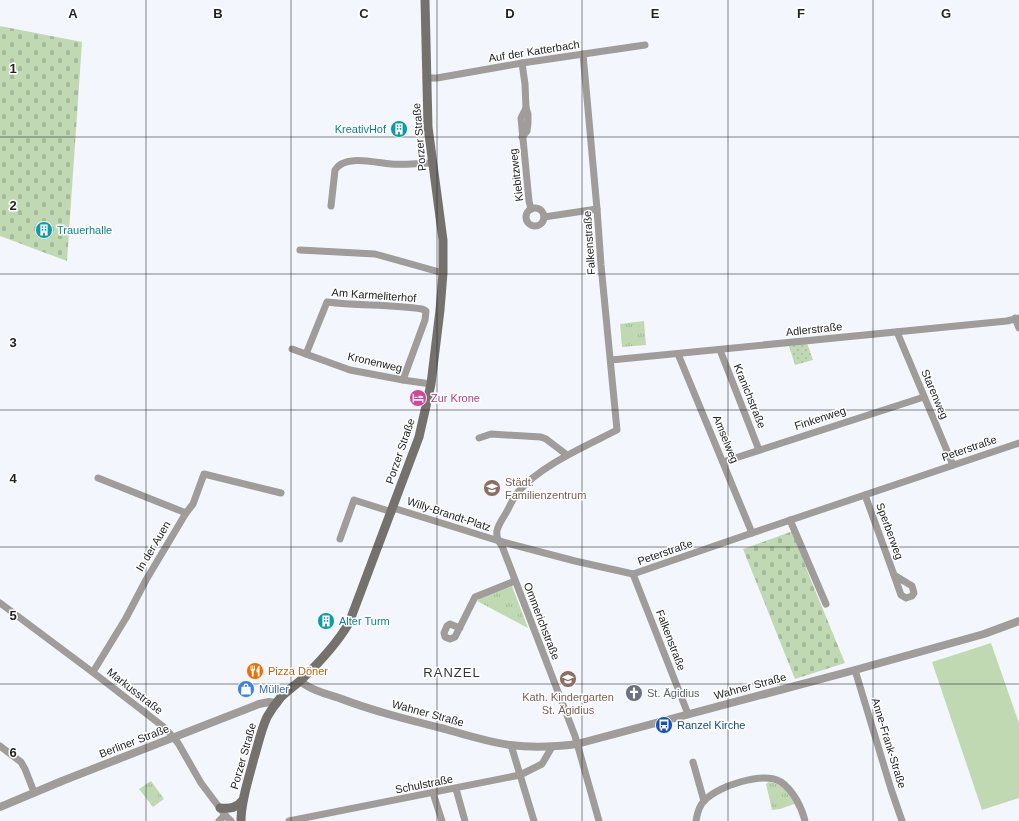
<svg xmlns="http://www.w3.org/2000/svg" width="1019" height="821" font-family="Arial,sans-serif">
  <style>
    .grass { fill: url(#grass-dots) }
    .cemetery { fill: url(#cemetery-stones) }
    .park { fill: url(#park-tufts) }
    .garden { fill: #c0d9b3 }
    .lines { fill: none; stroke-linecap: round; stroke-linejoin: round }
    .minor { stroke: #9f9c9a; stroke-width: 7 }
    .tertiary { stroke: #9f9c9a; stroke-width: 8 }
    .secondary { stroke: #75726e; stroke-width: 9 }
    .grid { fill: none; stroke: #222326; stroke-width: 1; stroke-opacity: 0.55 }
    .labels { text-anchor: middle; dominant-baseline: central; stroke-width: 3; stroke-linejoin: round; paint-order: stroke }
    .street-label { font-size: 11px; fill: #222326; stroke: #fff }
    .culture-label { font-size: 11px; fill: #0d838f; stroke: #fff; text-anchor: start }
    .hotel-label { font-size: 11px; fill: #b23c85; stroke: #fff; text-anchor: start }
    .education-label { font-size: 11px; fill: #785e54; stroke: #fff; text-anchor: start }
    .food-label { font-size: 11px; fill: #c56008; stroke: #fff; text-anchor: start }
    .shop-label { font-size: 11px; fill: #366cbe; stroke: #fff; text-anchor: start }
    .worship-label { font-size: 11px; fill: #5b616d; stroke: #fff; text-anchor: start }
    .transit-label { font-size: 11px; fill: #164399; stroke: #fff; text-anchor: start }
    .quarter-label { font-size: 13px; letter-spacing: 1px; fill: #313439; stroke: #fff }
    .grid-label { font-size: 13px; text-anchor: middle; font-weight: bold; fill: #222326; stroke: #fff; stroke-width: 3; stroke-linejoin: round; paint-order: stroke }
  </style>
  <defs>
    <pattern id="grass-dots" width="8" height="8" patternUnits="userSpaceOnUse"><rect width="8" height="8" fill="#c0d9b3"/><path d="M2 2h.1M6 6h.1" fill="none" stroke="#a5ba9a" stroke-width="1.8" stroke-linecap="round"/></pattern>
    <pattern id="cemetery-stones" width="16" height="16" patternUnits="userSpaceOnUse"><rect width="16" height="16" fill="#c0d9b3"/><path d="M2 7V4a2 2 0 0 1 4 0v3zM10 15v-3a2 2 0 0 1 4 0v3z" fill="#a5ba9a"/></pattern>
    <pattern id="park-tufts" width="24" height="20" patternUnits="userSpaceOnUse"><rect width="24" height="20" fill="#c0d9b3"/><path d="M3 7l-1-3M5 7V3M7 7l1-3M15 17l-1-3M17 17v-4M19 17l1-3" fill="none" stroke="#a5ba9a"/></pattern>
  </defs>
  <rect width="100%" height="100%" fill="#f3f7fd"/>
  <!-- grass -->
  <polygon class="grass" points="807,343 813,360 795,365 789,346"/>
  <!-- cemetery -->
  <g class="cemetery">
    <polygon points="0,26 82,42 67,261 0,236"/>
    <polygon points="793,531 808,573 845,663 795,679 743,549"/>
  </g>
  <!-- park -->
  <g class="park">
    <polygon points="644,321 646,345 622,347 620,324"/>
    <polygon points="512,586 528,628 477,601 481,597"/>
    <polygon points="151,781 164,799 153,807 139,789"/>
    <path d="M769,782C785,785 787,791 797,803L780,809L772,810L766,784Z"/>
  </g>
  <!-- garden -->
  <polygon class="garden" points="991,643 1019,723 1019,798 982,810 932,662"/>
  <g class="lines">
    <!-- minor -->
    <g class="minor">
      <path d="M583,54L597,209L601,265L617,430C586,446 541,465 518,492C513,498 510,506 506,513C498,526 492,533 502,546L575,736L599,821"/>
      <polyline points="522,63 525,84 526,108 528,114 528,123 527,131 522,137"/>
      <polyline points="426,78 437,78 522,63 645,45"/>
      <polyline points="526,108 521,118 529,201 531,209"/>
      <path d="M331,206L335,170C345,154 375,163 391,164C405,165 419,163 433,163"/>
      <circle cx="535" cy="217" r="9"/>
      <polyline points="544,217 597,209"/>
      <polyline points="300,250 375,254 443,273"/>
      <polyline points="1015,318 1019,328"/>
      <polyline points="897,332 953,465"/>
      <polyline points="292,349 350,370 403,380 431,384"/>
      <polyline points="720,350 759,450"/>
      <path d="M306,354L327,302C358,306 390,304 422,309L426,311L425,320L403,380"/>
      <polyline points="678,354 752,533"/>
      <polyline points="611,360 1007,321 1019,318"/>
      <polyline points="479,438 491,434 541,437 546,439 567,455"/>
      <polyline points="723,462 924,397"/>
      <polyline points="98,478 186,513"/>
      <polyline points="865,495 894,575"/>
      <polyline points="393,508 499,541 575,561 633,574 752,533 1019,443"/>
      <polyline points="790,520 826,604"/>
      <polyline points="340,539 354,500 392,512"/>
      <polyline points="633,574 688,714"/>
      <polygon points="894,575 912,586 914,593 912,596 906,598 901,595"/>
      <polyline points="0,603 99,677 165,728 178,743 201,783 225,815 231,821"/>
      <polyline points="460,628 450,624 447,626 444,633 445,637 450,639 455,637 475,597 515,581"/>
      <polyline points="855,670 891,789 902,821"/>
      <polyline points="93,672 126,618 146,580 186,513 193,504 204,474 281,493"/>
      <polyline points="511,745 534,821"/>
      <polyline points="0,746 21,762 25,769 34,792"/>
      <polyline points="693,762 704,801"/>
      <polyline points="456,789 465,821"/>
      <polyline points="433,793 442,821"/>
      <polyline points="219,821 225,815"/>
      <polyline points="289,821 520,775 542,764 552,747"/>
      <path d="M696,821C697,814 699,806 704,801C718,786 763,771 781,782C793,790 802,808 805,821"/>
    </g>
    <!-- tertiary -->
    <g class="tertiary">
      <path d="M300,681C311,690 326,694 339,698C373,711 409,720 445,729C466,735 488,742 510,745C533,748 554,747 577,744L855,670L984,634L1019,621"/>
      <polyline points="0,807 62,781 259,704 269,702 277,703"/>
    </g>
    <!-- secondary -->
    <g class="secondary">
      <path d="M220,808C230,809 237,808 243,800"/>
      <path d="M241,821C241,800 249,778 254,758C258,745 261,730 267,717C271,710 276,703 281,697C287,691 294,686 300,681C319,663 336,645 349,623L419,437L431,384L440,310L443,273V240L428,127L425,0"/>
    </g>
  </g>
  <!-- grid -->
  <path class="grid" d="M146,0V821M291,0V821M437,0V821M582,0V821M728,0V821M873,0V821M0,137H1019M0,274H1019M0,410H1019M0,547H1019M0,684H1019"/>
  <!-- icons -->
  <defs>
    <g id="building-disc" transform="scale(0.9)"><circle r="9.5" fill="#0f9aa8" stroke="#fff"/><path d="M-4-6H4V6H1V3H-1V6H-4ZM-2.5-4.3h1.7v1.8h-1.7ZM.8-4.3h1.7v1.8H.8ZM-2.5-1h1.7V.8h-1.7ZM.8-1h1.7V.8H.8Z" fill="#fff"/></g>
    <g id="hotel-disc" transform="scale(0.9)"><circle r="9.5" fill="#d1479c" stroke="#fff"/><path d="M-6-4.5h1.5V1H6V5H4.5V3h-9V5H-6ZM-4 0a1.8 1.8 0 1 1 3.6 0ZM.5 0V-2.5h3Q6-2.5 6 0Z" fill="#fff"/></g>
    <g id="school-disc" transform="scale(0.9)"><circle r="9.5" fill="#8d6e63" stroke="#fff"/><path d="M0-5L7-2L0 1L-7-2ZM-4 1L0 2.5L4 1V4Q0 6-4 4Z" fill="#fff"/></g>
    <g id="restaurant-disc" transform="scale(0.9)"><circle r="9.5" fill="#e8710a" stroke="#fff"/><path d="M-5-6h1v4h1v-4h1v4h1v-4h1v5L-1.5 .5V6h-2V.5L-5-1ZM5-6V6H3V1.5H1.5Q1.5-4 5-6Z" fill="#fff"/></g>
    <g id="shop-disc" transform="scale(0.9)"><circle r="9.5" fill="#3f7fe0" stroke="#fff"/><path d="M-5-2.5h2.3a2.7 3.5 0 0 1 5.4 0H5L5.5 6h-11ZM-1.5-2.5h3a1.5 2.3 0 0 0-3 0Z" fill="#fff"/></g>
    <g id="church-disc" transform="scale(0.9)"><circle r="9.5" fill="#6b7280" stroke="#fff"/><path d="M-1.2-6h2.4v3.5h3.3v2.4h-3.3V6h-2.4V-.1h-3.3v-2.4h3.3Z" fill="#fff"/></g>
    <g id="bus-disc" transform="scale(0.9)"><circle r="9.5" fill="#1a4fb4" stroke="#fff"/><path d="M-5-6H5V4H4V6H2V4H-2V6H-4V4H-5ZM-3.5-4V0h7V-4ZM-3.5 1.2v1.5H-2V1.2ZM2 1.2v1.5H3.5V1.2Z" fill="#fff"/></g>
  </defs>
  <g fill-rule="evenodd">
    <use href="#building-disc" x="399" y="129"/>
    <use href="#building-disc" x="44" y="230"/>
    <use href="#hotel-disc" x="418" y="398"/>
    <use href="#school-disc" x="492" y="488"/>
    <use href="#building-disc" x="326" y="621"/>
    <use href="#restaurant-disc" x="255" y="671"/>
    <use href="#school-disc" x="568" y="679"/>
    <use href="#shop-disc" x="246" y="689"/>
    <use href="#church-disc" x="634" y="693"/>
    <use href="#bus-disc" x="664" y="725"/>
  </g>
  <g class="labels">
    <!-- street labels -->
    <g class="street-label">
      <text transform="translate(534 51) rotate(-9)">Auf der Katterbach</text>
      <text transform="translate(419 137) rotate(-95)">Porzer Straße</text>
      <text transform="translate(516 175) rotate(-97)">Kiebitzweg</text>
      <text transform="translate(589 243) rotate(-94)">Falkenstraße</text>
      <text transform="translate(374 295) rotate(4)">Am Karmeliterhof</text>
      <text transform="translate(814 329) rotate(-6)">Adlerstraße</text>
      <text transform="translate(375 362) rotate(13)">Kronenweg</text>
      <text transform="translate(935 394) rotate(67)">Starenweg</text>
      <text transform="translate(750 396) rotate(68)">Kranichstraße</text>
      <text transform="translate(820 418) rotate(-18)">Finkenweg</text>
      <text transform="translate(726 439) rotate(68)">Amselweg</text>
      <text transform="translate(969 448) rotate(-19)">Peterstraße</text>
      <text transform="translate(400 451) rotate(-71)">Porzer Straße</text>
      <text transform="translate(449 514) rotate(18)">Willy-Brandt-Platz</text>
      <text transform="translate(890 531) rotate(70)">Sperberweg</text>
      <text transform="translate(153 546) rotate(-59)">In der Auen</text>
      <text transform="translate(665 552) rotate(-19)">Peterstraße</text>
      <text transform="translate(542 621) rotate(69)">Ommerichstraße</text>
      <text transform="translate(671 640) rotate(69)">Falkenstraße</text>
      <text transform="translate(750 686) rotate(-15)">Wahner Straße</text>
      <text transform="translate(135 691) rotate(38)">Markusstraße</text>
      <text transform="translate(428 713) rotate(15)">Wahner Straße</text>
      <text transform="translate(134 741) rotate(-21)">Berliner Straße</text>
      <text transform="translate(889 743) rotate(73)">Anne-Frank-Straße</text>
      <text transform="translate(243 756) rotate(-74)">Porzer Straße</text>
      <text transform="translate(424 784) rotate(-11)">Schulstraße</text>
    </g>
    <!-- culture labels -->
    <g class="culture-label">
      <text x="386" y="129" text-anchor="end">KreativHof</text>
      <text x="57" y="230">Trauerhalle</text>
      <text x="339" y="621">Alter Turm</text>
    </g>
    <!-- hotel labels -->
    <g class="hotel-label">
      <text x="431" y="398">Zur Krone</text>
    </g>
    <!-- education labels -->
    <g class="education-label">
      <text x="505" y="482">Städt.<tspan x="505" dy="13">Familienzentrum</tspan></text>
      <text x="568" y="697" text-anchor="middle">Kath. Kindergarten<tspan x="568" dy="13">St. Ägidius</tspan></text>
    </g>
    <!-- food labels -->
    <g class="food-label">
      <text x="268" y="671">Pizza Döner</text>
    </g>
    <!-- shop labels -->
    <g class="shop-label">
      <text x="259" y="689">Müller</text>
    </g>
    <!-- worship labels -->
    <g class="worship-label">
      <text x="647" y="693">St. Ägidius</text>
    </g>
    <!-- transit labels -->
    <g class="transit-label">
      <text x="677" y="725">Ranzel Kirche</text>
    </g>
    <!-- quarter labels -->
    <g class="quarter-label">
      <text x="452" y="672">RANZEL</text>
    </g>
  </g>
  <g class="grid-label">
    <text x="73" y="18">A</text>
    <text x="218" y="18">B</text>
    <text x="364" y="18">C</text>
    <text x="510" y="18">D</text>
    <text x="655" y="18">E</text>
    <text x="801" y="18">F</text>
    <text x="946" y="18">G</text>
    <text x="13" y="73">1</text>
    <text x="13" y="210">2</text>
    <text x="13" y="347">3</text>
    <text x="13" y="483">4</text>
    <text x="13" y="620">5</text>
    <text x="13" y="757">6</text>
  </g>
</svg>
